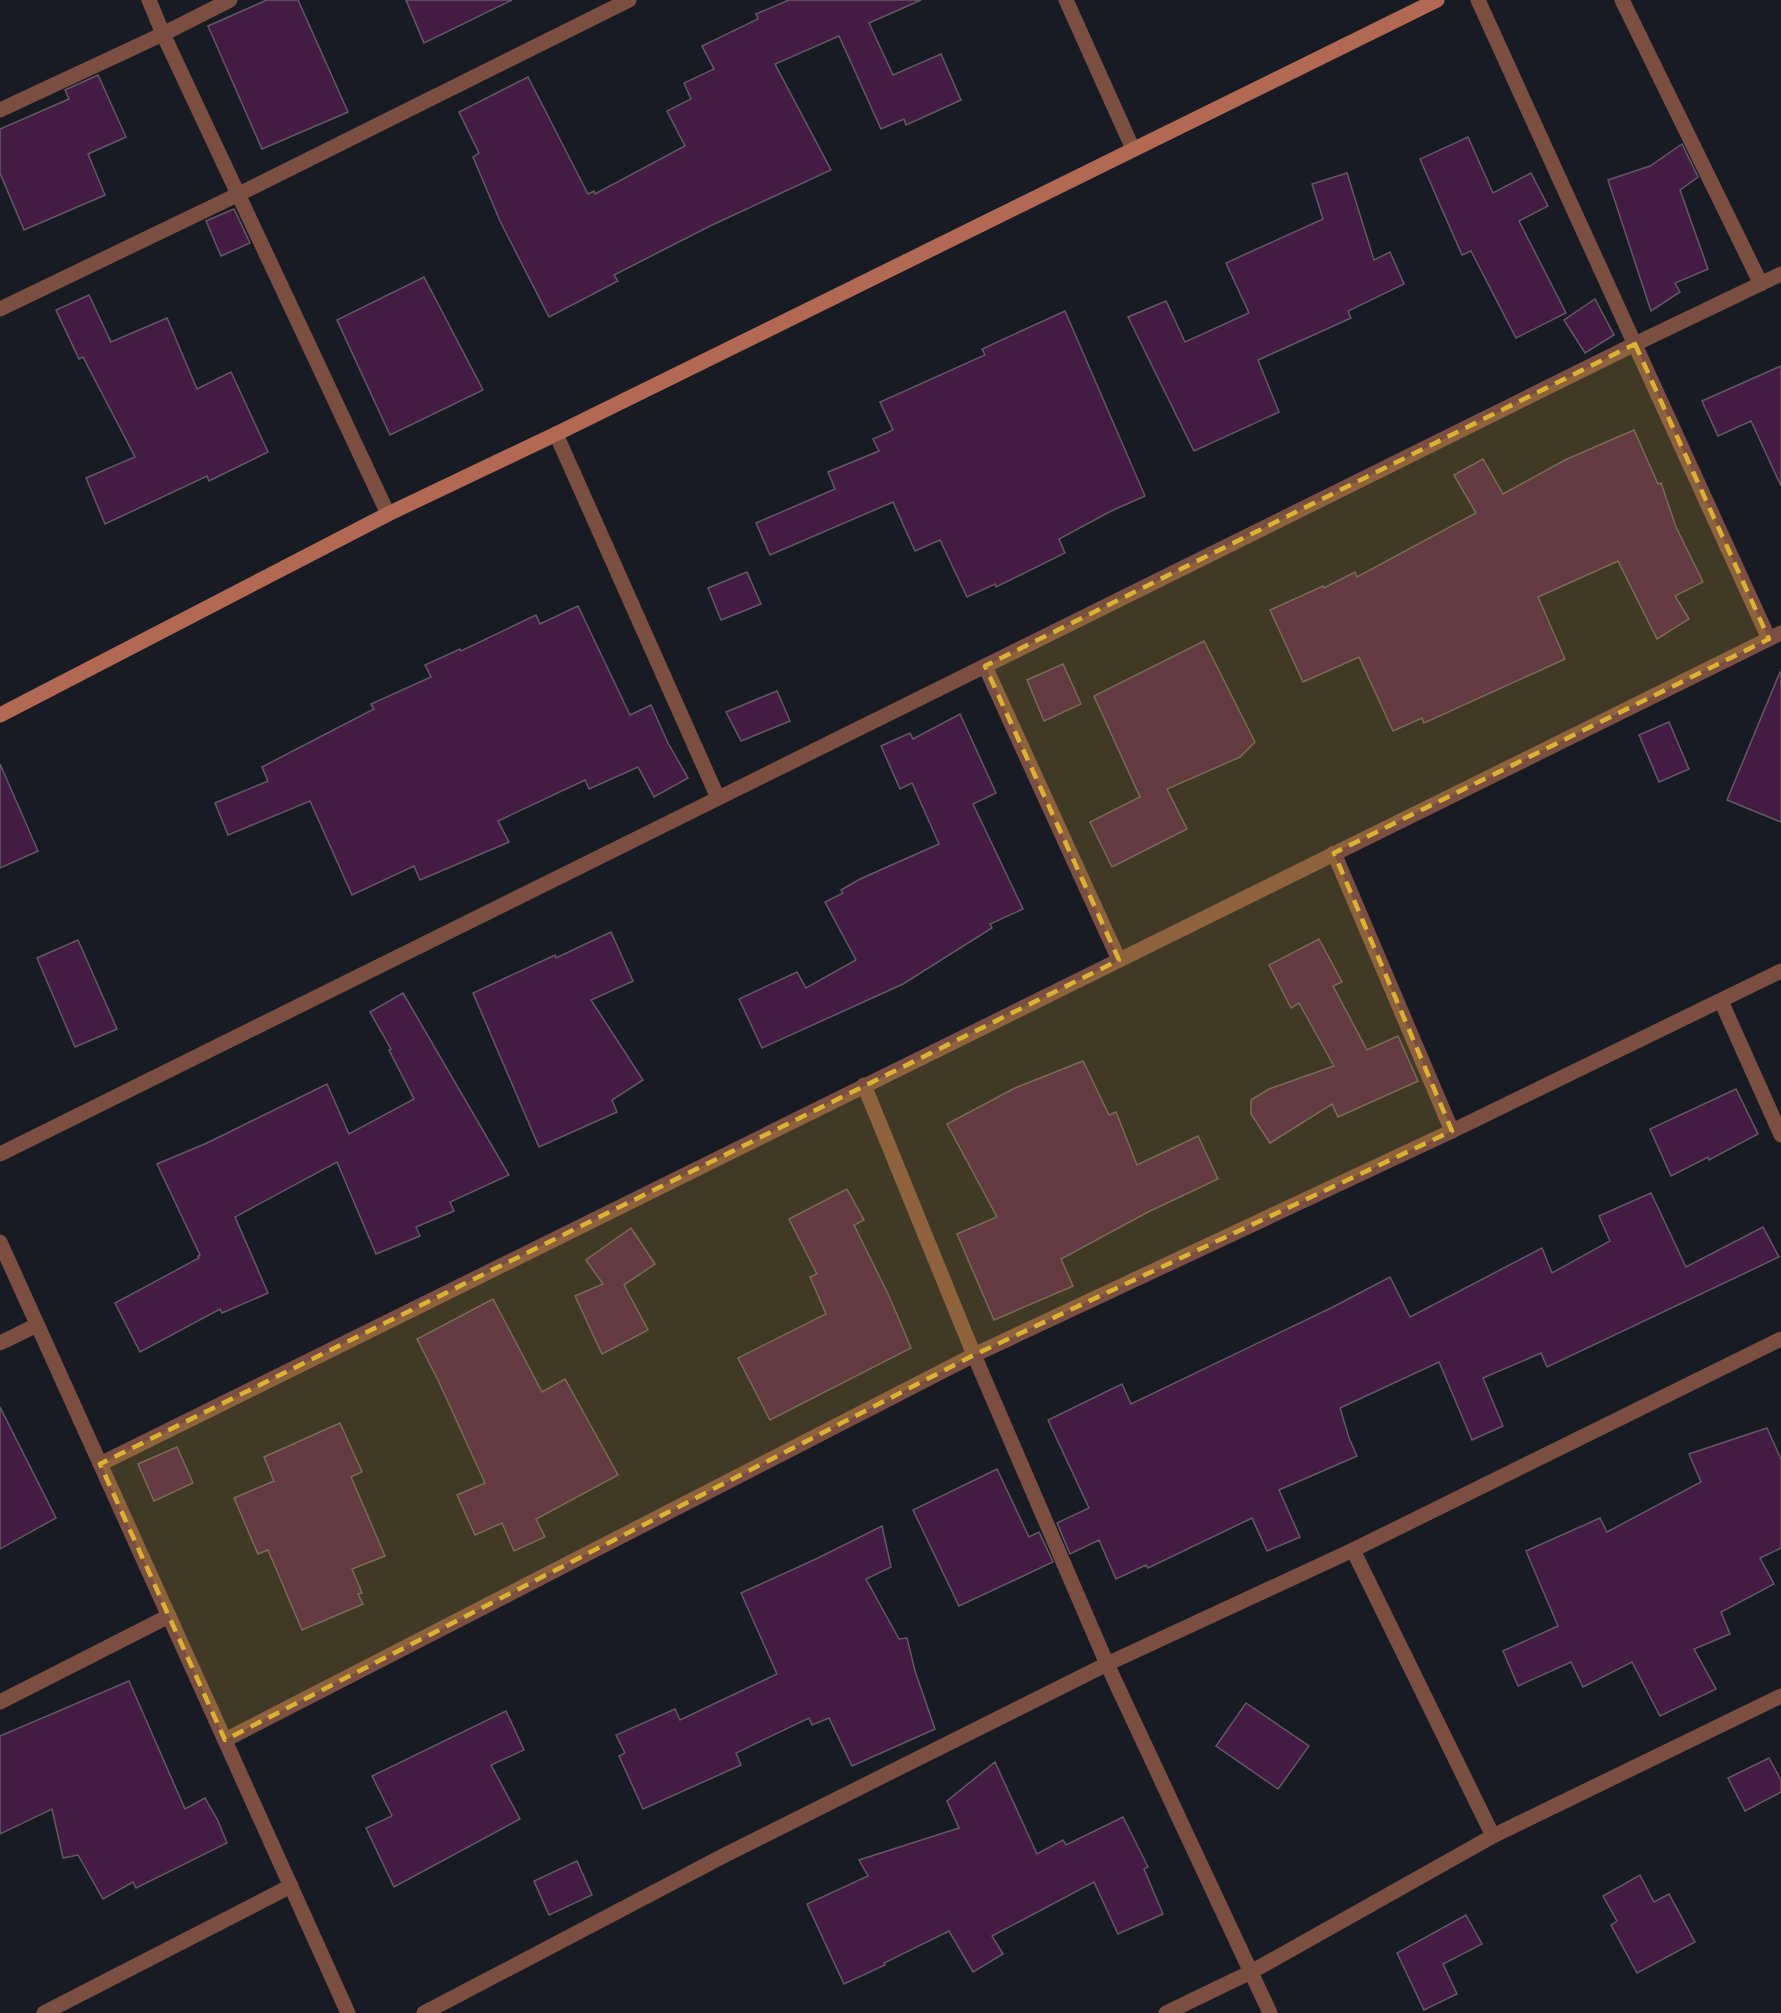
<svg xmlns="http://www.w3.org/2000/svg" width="1781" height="2013" font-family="Quicksand,sans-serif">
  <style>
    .building { fill: #441c43; stroke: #625961; stroke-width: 1.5 }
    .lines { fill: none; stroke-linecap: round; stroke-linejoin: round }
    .street { stroke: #7a4e40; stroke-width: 15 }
    .secondary { stroke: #b16953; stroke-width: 15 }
    .marked { fill: #dab333; fill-opacity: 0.2; stroke: #dab333; stroke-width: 4.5; stroke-dasharray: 12 8; stroke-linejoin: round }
  </style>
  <rect width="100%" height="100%" fill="#191b24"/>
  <!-- building -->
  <g class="building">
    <polygon points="267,0 298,0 348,112 262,149 208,26"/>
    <polygon points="406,0 512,0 424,43"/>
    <polygon points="789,0 921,0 869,23 893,75 941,54 961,100 906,125 904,119 881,129 839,36 775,64 831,170 712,225 614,275 618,281 549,317 500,221 473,157 479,153 459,112 528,77 588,194 594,191 595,194 685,146 667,111 691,99 684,83 714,69 702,46 758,19 756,14"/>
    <polygon points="98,75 126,137 88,154 105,195 24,230 0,173 0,129 69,99 65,90"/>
    <polygon points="1468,137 1493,193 1531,173 1548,206 1519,221 1566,313 1516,338 1471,251 1462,255 1420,159"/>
    <polygon points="1682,144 1698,177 1680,190 1708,269 1675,283 1680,292 1651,311 1608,180 1650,166"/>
    <polygon points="1347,173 1374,260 1390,252 1404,284 1348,311 1351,318 1258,360 1279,412 1194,451 1128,317 1166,301 1185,342 1249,313 1226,263 1323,219 1312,184"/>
    <polygon points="234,209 250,243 221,256 206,221"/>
    <polygon points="424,277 483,390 390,435 337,320"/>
    <polygon points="89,295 111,342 167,318 197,389 231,372 268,452 209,481 207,476 105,524 86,478 135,457 83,357 79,359 56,310"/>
    <polygon points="1595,299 1614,335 1585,353 1564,320"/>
    <polygon points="1065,311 1145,496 1111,511 1059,539 1065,553 996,587 995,584 967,597 940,540 915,551 893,502 770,555 756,523 835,489 828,472 879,451 873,439 893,430 880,402 985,355 982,349"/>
    <polygon points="1781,366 1781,486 1751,421 1718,436 1702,401"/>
    <polygon points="1634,430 1658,484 1661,483 1676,527 1703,582 1675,596 1689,619 1657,639 1618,561 1538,597 1565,659 1424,723 1422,718 1393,731 1359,657 1303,682 1270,610 1323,586 1324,588 1355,572 1357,577 1476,513 1454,475 1483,459 1503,494 1565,460"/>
    <polygon points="747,572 761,604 721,620 708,588"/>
    <polygon points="578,606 630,715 651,705 668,743 688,778 654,797 638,767 589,789 585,780 498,821 509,842 420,880 414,866 352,895 310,801 228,835 215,803 268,781 262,767 374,709 371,704 431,677 425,665 460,649 461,651 536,615 540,624"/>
    <polygon points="1204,641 1255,742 1240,757 1167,789 1187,829 1112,867 1090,822 1140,797 1094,696"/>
    <polygon points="1063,664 1081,704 1044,721 1027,680"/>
    <polygon points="1780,672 1781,672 1781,822 1727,800"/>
    <polygon points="777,691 790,721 741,741 726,712"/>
    <polygon points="960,714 996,793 973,804 1023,909 990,924 992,928 903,984 762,1048 739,999 797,972 806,988 856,960 825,902 843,893 841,890 860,879 939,844 912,783 900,789 881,746 910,733 913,739"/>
    <polygon points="1669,722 1689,769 1659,782 1639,735"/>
    <polygon points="0,764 38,851 0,868"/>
    <polygon points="611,932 633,981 591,1000 643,1080 612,1100 617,1112 539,1147 473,993 555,955 556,958"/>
    <polygon points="1319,939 1342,982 1333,986 1367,1050 1398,1036 1418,1081 1338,1117 1332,1104 1270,1143 1251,1114 1251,1100 1269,1089 1334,1066 1299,1003 1291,1008 1269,965"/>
    <polygon points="78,940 117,1029 75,1047 37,958"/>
    <polygon points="403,993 509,1175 450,1202 454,1211 416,1227 420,1236 376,1254 337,1162 235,1217 268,1293 222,1313 220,1309 140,1352 115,1303 199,1258 198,1256 200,1255 157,1164 207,1143 327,1084 349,1134 414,1099 389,1050 391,1049 370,1012"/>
    <polygon points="1083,1061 1109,1115 1116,1112 1137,1165 1198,1136 1218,1179 1148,1212 1061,1259 1073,1286 994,1320 957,1234 997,1217 947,1124 1015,1088"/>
    <polygon points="1736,1089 1758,1134 1709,1160 1708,1157 1671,1176 1650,1129"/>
    <polygon points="847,1189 864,1220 854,1225 889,1296 911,1348 770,1420 738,1358 826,1314 810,1277 817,1274 789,1219"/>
    <polygon points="1651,1193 1686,1267 1763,1227 1779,1257 1547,1367 1541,1353 1483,1378 1503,1426 1472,1440 1439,1362 1340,1408 1349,1438 1357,1456 1279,1490 1300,1537 1267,1551 1252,1518 1148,1568 1146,1565 1116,1579 1099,1540 1070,1554 1057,1523 1089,1508 1048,1420 1122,1384 1131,1404 1333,1307 1390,1277 1410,1317 1542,1248 1552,1273 1610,1241 1599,1216"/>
    <polygon points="631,1228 655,1264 624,1285 648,1330 602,1354 575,1296 603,1284 586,1260"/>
    <polygon points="493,1299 542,1392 565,1379 618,1475 536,1519 545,1537 514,1551 502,1523 475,1535 457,1495 485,1483 438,1380 417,1339"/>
    <polygon points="0,1407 56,1518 0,1549"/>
    <polygon points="340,1423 362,1472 351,1477 385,1556 352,1569 362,1593 358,1594 363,1604 302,1630 268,1550 258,1554 234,1498 274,1481 264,1457"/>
    <polygon points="1767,1428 1781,1459 1781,1548 1760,1558 1774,1584 1721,1612 1730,1634 1694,1649 1716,1689 1660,1716 1632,1662 1583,1687 1571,1662 1518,1686 1503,1651 1558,1626 1526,1551 1600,1518 1607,1532 1701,1482 1689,1454"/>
    <polygon points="177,1447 193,1483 154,1501 138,1464"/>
    <polygon points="997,1469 1029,1537 1039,1532 1053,1562 959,1606 913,1510"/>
    <polygon points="882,1526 891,1567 866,1579 899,1639 907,1638 915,1671 935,1729 852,1766 829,1718 812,1725 809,1718 736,1753 741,1765 643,1809 619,1756 625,1753 616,1735 675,1709 680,1720 777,1674 741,1593 816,1559"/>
    <polygon points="129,1681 185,1809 205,1798 218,1821 227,1843 136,1888 133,1882 103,1899 78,1855 63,1858 52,1809 0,1834 0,1736"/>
    <polygon points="1246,1703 1309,1746 1278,1789 1216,1746"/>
    <polygon points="506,1711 524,1750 491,1765 520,1819 394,1887 366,1828 392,1816 372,1776"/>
    <polygon points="1769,1758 1781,1780 1781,1792 1745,1811 1728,1778"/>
    <polygon points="995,1762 1037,1854 1063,1840 1066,1845 1123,1817 1148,1867 1144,1869 1163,1914 1118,1934 1094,1882 992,1936 1003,1954 973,1972 949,1931 884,1963 885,1965 844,1984 807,1904 868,1876 859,1860 959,1828 947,1801"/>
    <polygon points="577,1861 592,1895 549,1915 534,1881"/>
    <polygon points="1640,1875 1654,1902 1669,1894 1695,1942 1637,1973 1611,1925 1617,1921 1603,1896"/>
    <polygon points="1466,1915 1482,1944 1443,1964 1457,1994 1424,2010 1397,1953"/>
  </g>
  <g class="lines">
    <!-- street -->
    <g class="street">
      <polyline points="149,0 163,34 388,514"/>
      <polyline points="1066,0 1133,149"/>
      <polyline points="1478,0 1769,639"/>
      <polyline points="1622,0 1761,284"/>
      <polyline points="0,110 163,34 230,0"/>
      <polyline points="0,309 239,194 629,0"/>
      <polyline points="556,434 718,798"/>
      <polyline points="985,666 1119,960"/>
      <polyline points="1334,853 1452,1131"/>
      <polyline points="1721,1001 1781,1135"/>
      <polyline points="864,1085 974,1355 1107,1664 1270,2013"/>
      <polyline points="0,1154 1635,344 1781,274"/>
      <polyline points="0,1242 348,2013"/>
      <polyline points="0,1343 37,1325"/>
      <polyline points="100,1464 1781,633"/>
      <polyline points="1353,1550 1493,1836"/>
      <polyline points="0,1702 169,1616"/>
      <polyline points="225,1740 974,1355 1452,1131 1781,971"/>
      <polyline points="44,2013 291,1886"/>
      <polyline points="424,2013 725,1855 1107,1664 1353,1550 1781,1339"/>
      <polyline points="1166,2013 1251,1972 1493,1836 1781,1696"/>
    </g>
    <!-- secondary -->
    <polyline class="secondary" points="0,715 388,514 556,434 1437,0"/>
  </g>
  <!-- marked area -->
  <path class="marked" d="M1635,344L1769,639L1334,853L1452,1131L974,1355L225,1740L100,1464L1119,960L985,666Z"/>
</svg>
